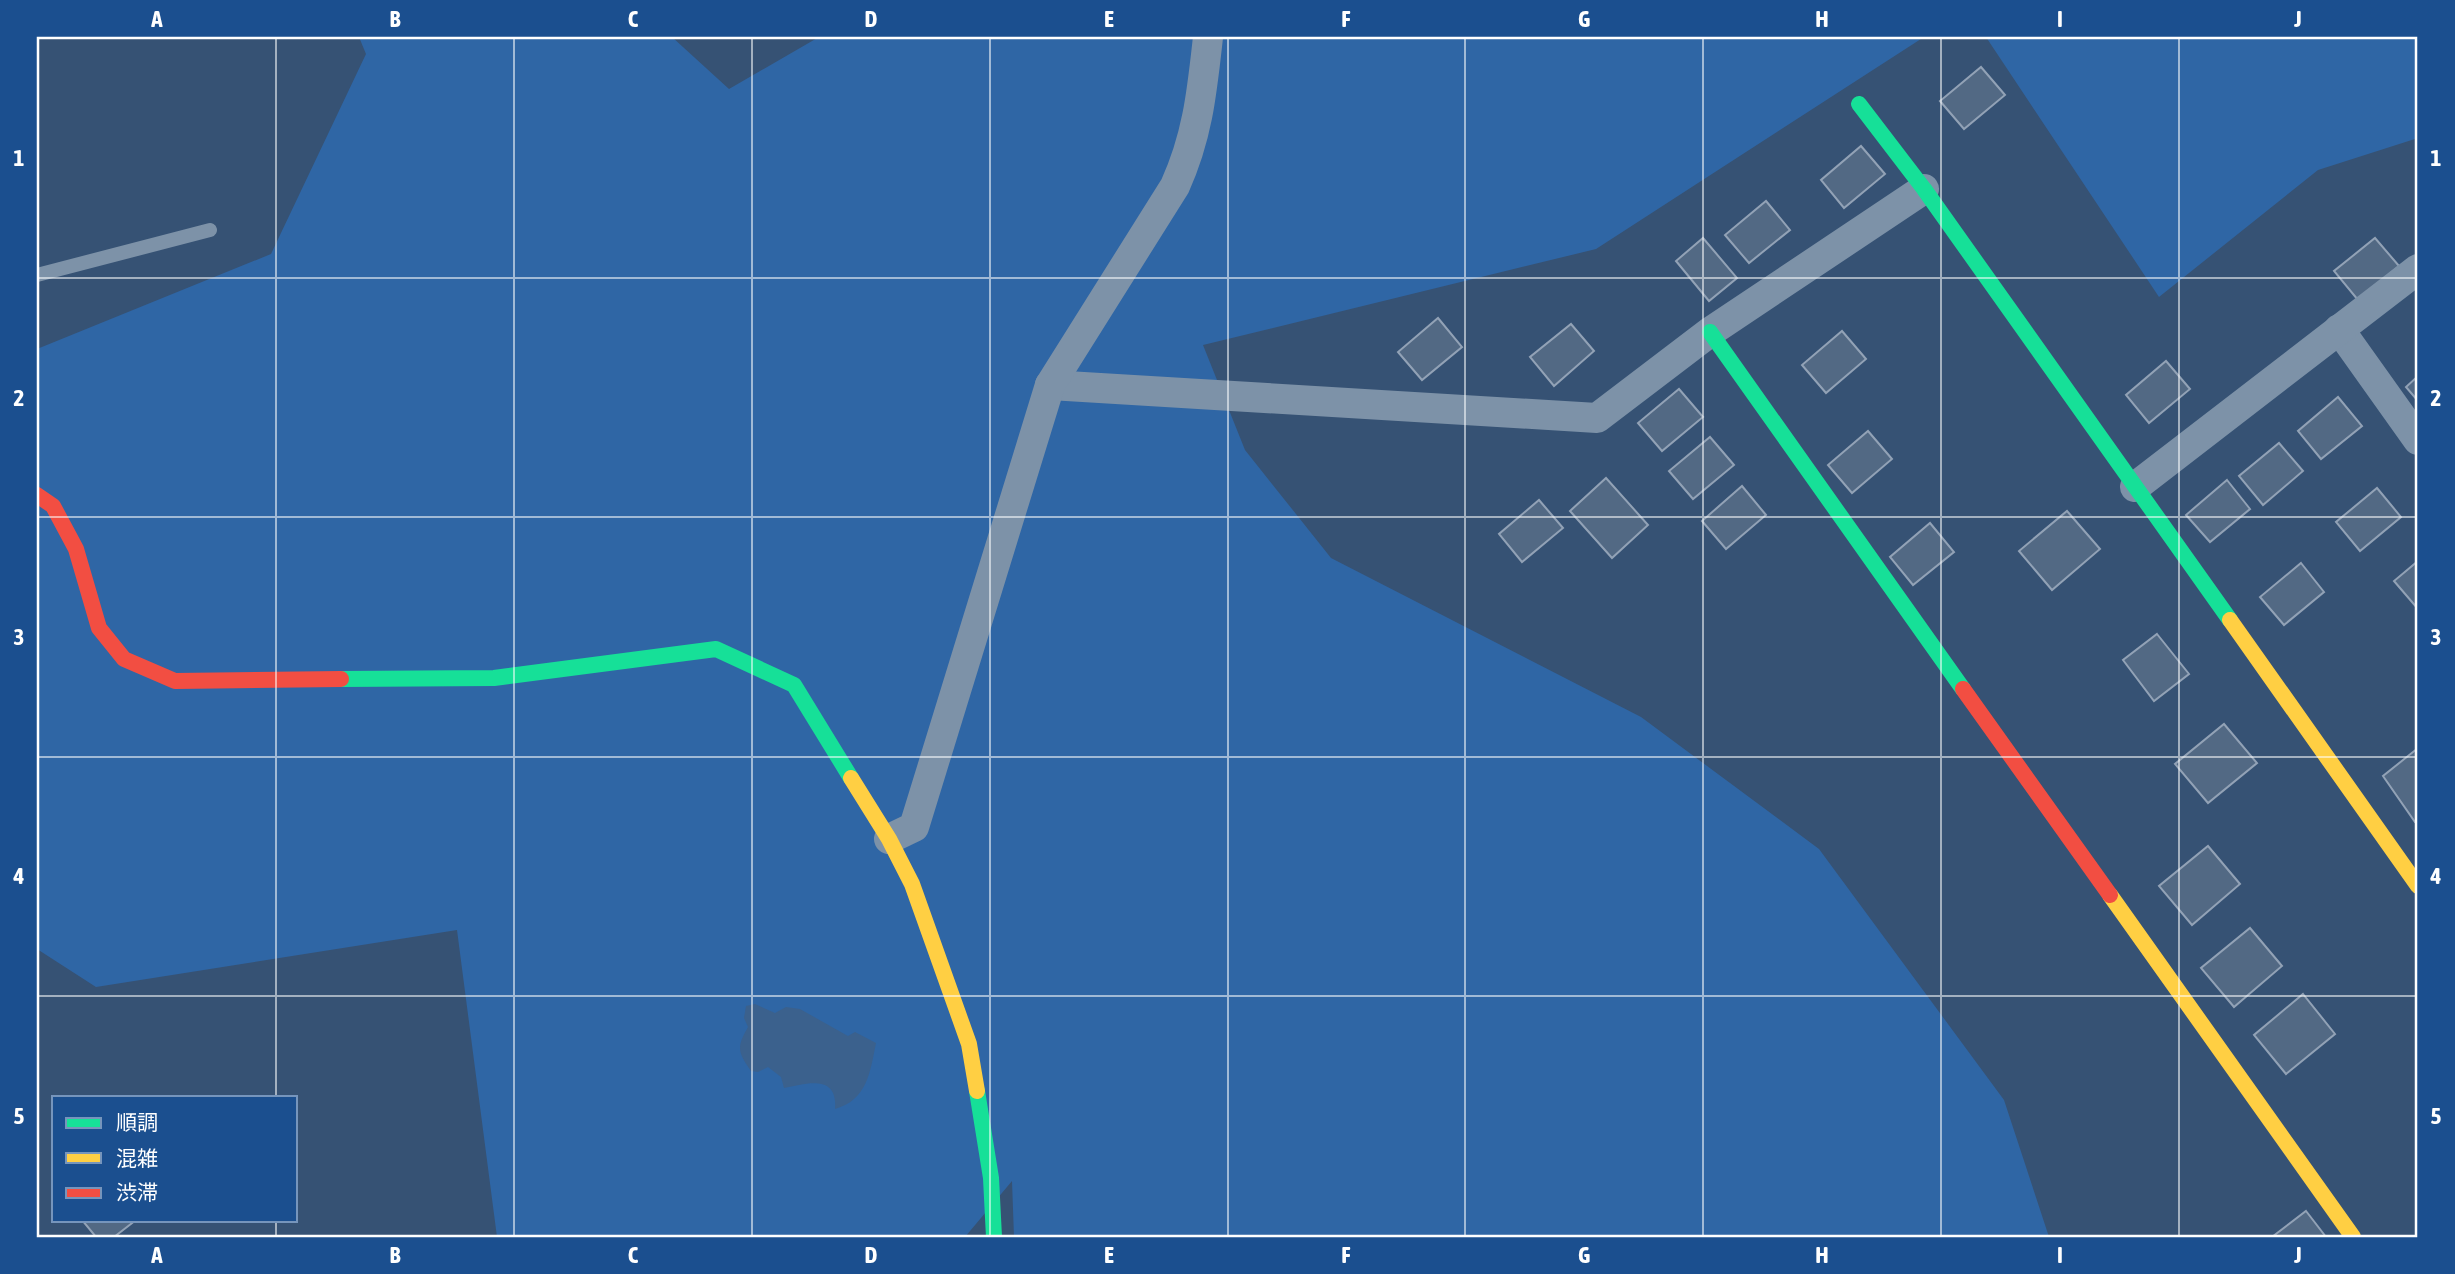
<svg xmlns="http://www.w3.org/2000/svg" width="2455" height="1274" font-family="'Asap Condensed','Noto Sans JP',sans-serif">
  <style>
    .green { fill: #2f66a5 }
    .water { fill: #3b618d }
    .building { fill: #526984; stroke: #92a2b6; stroke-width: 2 }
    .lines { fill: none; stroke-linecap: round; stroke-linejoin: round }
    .lane { stroke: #7d92a8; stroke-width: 14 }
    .street { stroke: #7d92a8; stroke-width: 30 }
    .fast { stroke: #16e098; stroke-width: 16 }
    .slow { stroke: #ffcf43; stroke-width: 16 }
    .jam { stroke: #f24e42; stroke-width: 16 }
    .grid { fill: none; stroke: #fff; stroke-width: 2; stroke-opacity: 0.55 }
    .neatline { fill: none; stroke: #fff; stroke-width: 2.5 }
    .grid-label { font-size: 23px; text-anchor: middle; font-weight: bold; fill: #fff }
  </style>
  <rect width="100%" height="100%" fill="#365274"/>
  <!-- green -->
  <g class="green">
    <polygon points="359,37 672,37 729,89 819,37 1924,37 1596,249 1203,345 1245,450 1331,558 1641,717 1819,849 2004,1100 2049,1237 1014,1237 1012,1181 965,1237 497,1237 457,930 96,987 37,949 37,349 271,254 366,54"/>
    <polygon points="1986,37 2418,37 2418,138 2318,170 2159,297"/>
  </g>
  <!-- water -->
  <path class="water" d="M755,1004L775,1013L786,1007L800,1009L848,1036L855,1032L876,1043C870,1073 867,1100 835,1109C838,1074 807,1083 784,1088L781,1077L768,1067L758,1072L751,1071C738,1052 736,1048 748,1027L744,1018L746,1006Z"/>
  <!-- building -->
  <g class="building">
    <polygon points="1981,67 2005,95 1964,129 1940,101"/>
    <polygon points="1861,146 1885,174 1844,208 1821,180"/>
    <polygon points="1766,201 1790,230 1749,263 1725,235"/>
    <polygon points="1703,238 1737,278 1709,301 1676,261"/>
    <polygon points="2375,238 2399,266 2358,300 2334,271"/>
    <polygon points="1438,318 1462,347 1422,380 1398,352"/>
    <polygon points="1571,324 1594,351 1554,386 1530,357"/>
    <polygon points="1842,331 1866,359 1826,393 1802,365"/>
    <polygon points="2166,361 2190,389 2149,423 2126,395"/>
    <polygon points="2418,376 2418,401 2406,387"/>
    <polygon points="1679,389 1703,417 1662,451 1638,423"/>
    <polygon points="2338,397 2362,426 2321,459 2298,431"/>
    <polygon points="1868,431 1892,459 1852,493 1828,465"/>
    <polygon points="1710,437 1734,465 1693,499 1669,471"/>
    <polygon points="2279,443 2303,471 2263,505 2239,476"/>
    <polygon points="1606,478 1648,525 1612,558 1570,511"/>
    <polygon points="2227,480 2250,509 2210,542 2186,515"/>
    <polygon points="1742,486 1766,515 1726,549 1702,521"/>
    <polygon points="2377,488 2401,517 2360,551 2336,522"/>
    <polygon points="1539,500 1563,528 1522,562 1499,534"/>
    <polygon points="2067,511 2100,549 2052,590 2019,551"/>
    <polygon points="1930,523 1954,552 1913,585 1890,557"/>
    <polygon points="2418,561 2418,609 2394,581"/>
    <polygon points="2301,563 2324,592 2284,625 2260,597"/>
    <polygon points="2157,634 2189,674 2154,701 2123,660"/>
    <polygon points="2224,724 2257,763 2208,803 2175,764"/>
    <polygon points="2418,748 2418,821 2415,822 2383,776"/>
    <polygon points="2208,846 2240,884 2192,925 2159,886"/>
    <polygon points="2250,928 2282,966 2234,1007 2201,968"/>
    <polygon points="2303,994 2335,1034 2286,1074 2254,1035"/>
    <polygon points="2306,1211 2326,1237 2272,1237"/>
    <polygon points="82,1220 136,1220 114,1237 96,1237"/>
  </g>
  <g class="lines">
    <!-- lane -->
    <polyline class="lane" points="37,275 210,230"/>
    <!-- street -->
    <g class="street">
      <polyline points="2339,329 2418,440"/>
      <polyline points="1050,385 1597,418 1710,332 1924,189"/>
      <polyline points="2135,487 2418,269"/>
      <path d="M889,839L914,827L1050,385L1175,186C1198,135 1202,91 1208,37"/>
    </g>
    <!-- fast -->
    <g class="fast">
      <polyline points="1859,104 1924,189 2230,620"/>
      <polyline points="1710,332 1963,689"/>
      <polyline points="341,679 494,678 716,649 794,685 851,778"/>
      <polyline points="977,1091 991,1178 994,1237"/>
    </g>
    <!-- slow -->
    <g class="slow">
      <polyline points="2230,620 2418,886"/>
      <polyline points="851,778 889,839 912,884 969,1044 977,1091"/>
      <polyline points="2110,895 2353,1237"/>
    </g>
    <!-- jam -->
    <g class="jam">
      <polyline points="37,495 53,506 76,549 99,628 124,659 175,681 341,679"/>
      <polyline points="1963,689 2110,895"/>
    </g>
  </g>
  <!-- grid -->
  <path class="grid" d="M276,37V1097M514,37V1237M752,37V1237M990,37V1237M1228,37V1237M1465,37V1237M1703,37V1237M1941,37V1237M2179,37V1237M37,278H2418M37,517H2418M37,757H2418M37,996H2418M276,1220V1237"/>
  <!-- border -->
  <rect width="2455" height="1274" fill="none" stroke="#1b4f8f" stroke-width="77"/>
  <!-- legend -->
  <rect x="52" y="1096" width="245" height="126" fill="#1b4f8f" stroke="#7695bc" stroke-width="2"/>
  <rect x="66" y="1118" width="35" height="10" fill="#16e098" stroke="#7695bc" stroke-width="2"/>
  <text x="116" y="1130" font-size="21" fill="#ffffff">順調</text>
  <rect x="66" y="1153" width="35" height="10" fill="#ffcf43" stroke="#7695bc" stroke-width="2"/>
  <text x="116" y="1166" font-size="21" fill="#ffffff">混雑</text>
  <rect x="66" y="1188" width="35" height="10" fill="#f24e42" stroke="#7695bc" stroke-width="2"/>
  <text x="116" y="1200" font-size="21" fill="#ffffff">渋滞</text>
  <rect x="38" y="38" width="2378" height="1198" class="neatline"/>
  <g class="grid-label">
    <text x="157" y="27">A</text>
    <text x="395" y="27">B</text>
    <text x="633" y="27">C</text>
    <text x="871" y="27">D</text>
    <text x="1109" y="27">E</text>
    <text x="1346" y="27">F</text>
    <text x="1584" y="27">G</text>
    <text x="1822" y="27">H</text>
    <text x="2060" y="27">I</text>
    <text x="2298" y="27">J</text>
    <text x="19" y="166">1</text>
    <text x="2436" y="166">1</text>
    <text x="19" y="406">2</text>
    <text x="2436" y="406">2</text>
    <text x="19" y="645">3</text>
    <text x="2436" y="645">3</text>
    <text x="19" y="884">4</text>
    <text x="2436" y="884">4</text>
    <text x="19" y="1124">5</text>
    <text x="2436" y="1124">5</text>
    <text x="157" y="1263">A</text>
    <text x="395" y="1263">B</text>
    <text x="633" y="1263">C</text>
    <text x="871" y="1263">D</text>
    <text x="1109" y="1263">E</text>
    <text x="1346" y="1263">F</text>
    <text x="1584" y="1263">G</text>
    <text x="1822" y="1263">H</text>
    <text x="2060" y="1263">I</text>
    <text x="2298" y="1263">J</text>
  </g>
</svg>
